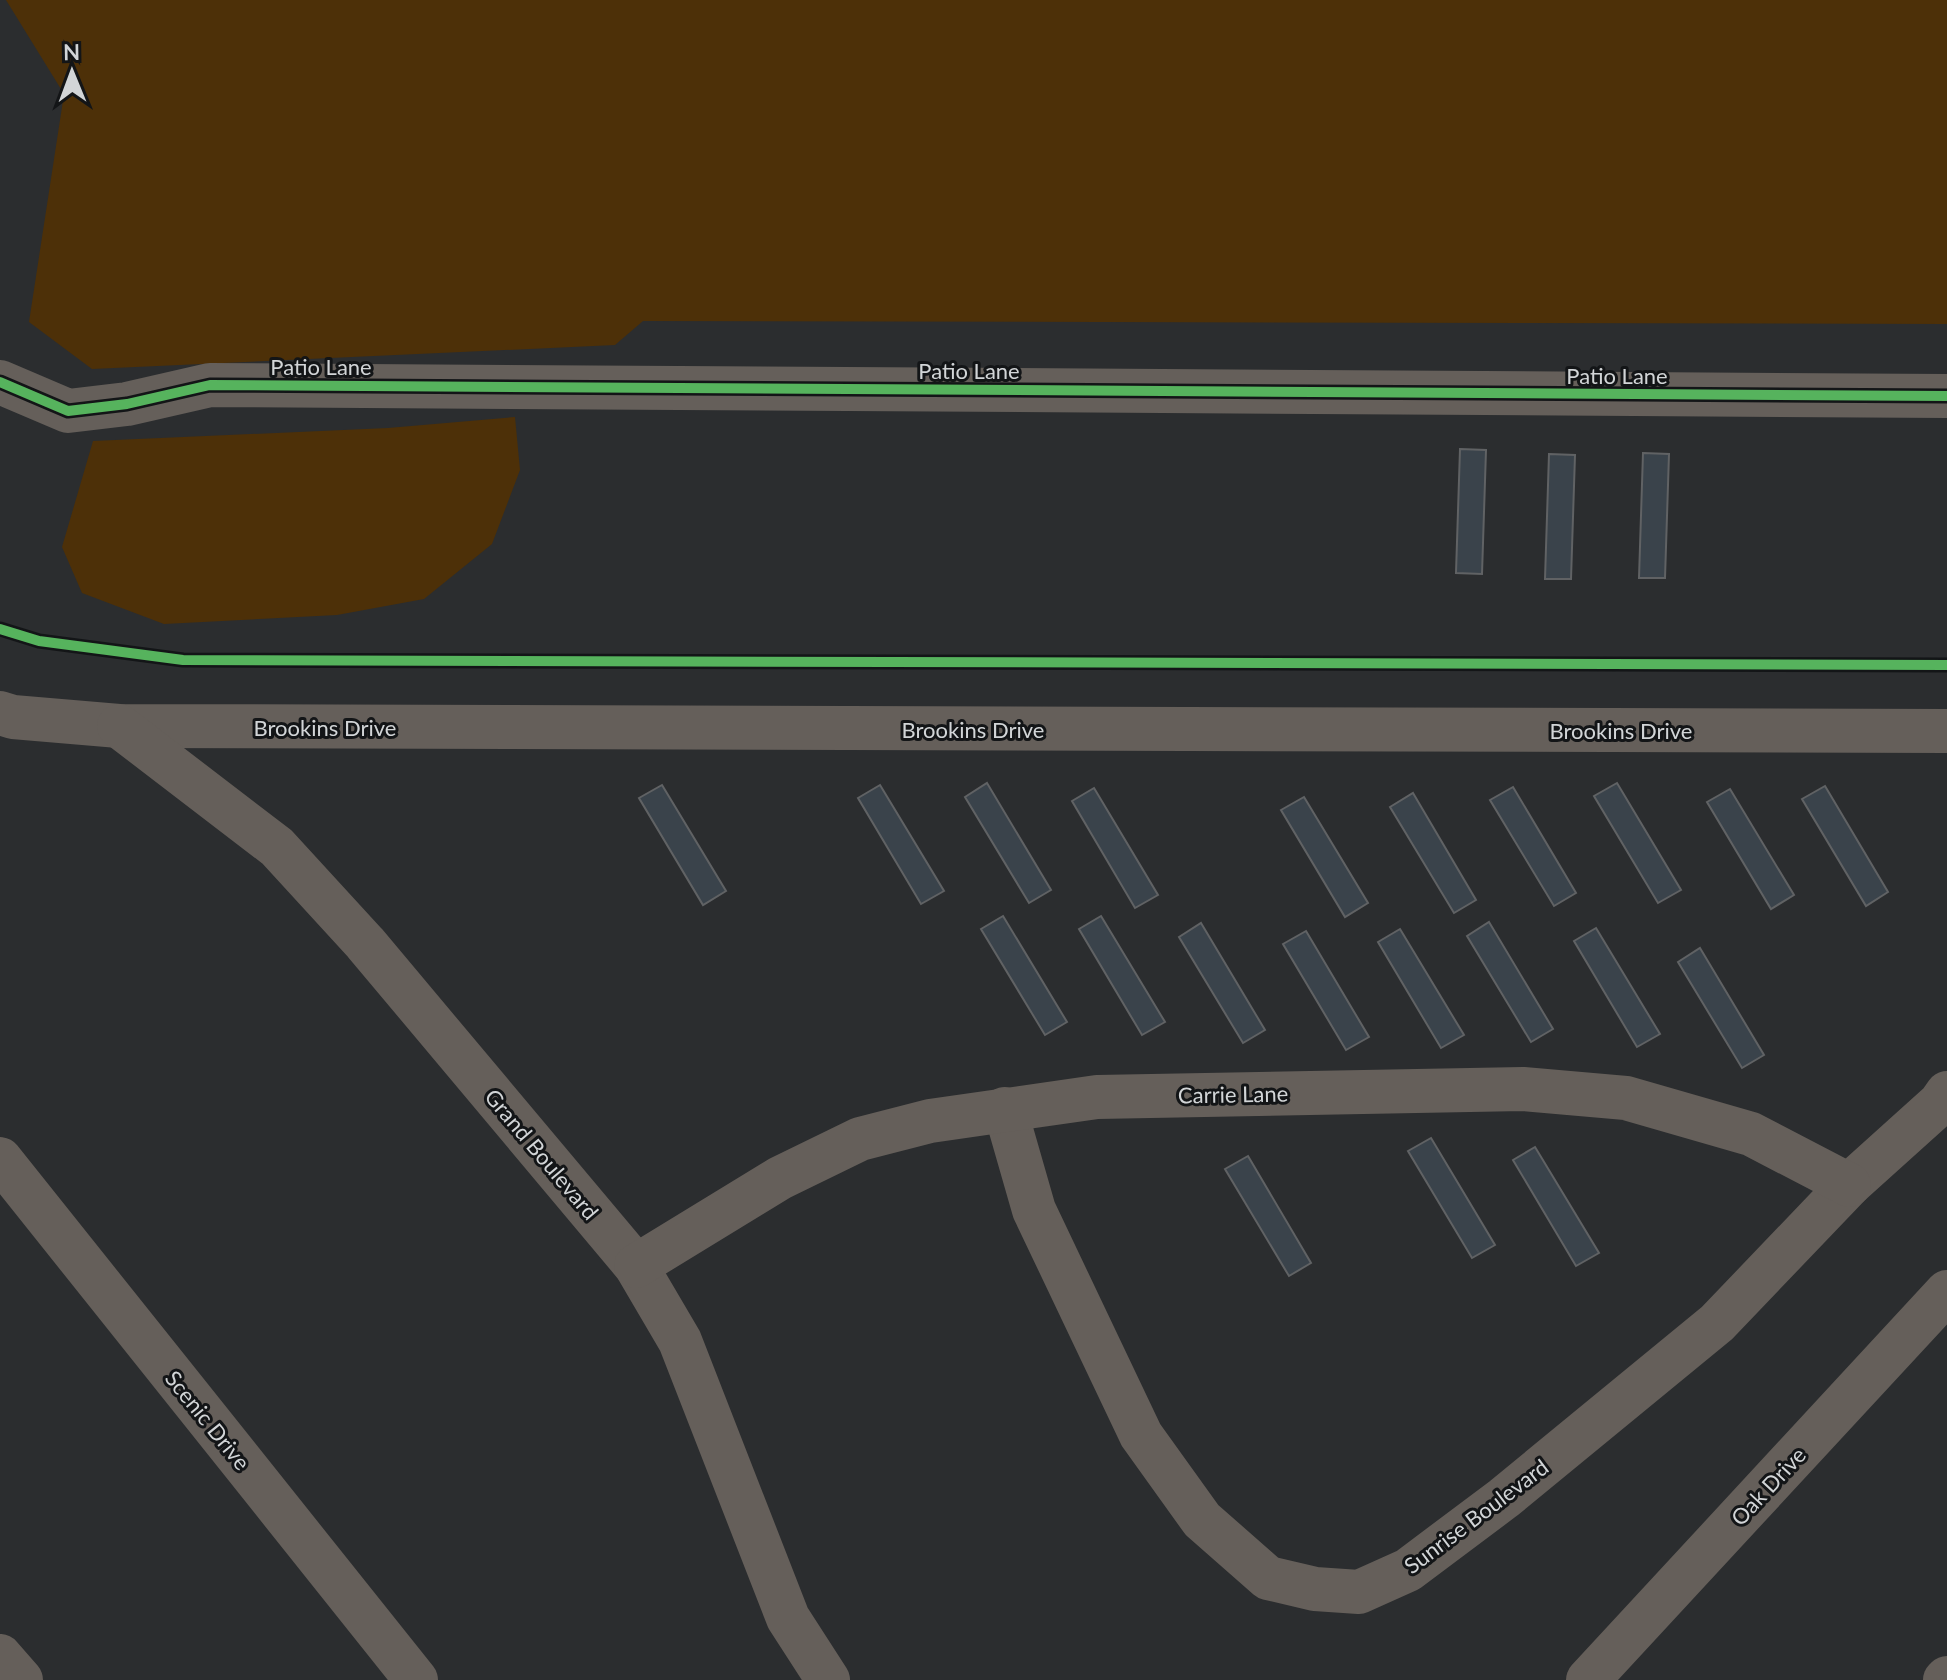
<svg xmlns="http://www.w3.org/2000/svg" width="1947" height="1680" font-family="Lato,sans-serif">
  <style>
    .green { fill: #4d3008 }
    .building { fill: #3a434b; stroke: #606264; stroke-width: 2 }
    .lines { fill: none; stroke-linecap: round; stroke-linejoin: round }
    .minor { stroke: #655f5a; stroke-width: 44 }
    .cycleway-casing { stroke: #131517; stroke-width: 15 }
    .cycleway { stroke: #56b35d; stroke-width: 10 }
    .labels { text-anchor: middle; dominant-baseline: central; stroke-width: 6; stroke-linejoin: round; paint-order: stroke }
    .street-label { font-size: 22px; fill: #d2d5d7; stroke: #131517 }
  </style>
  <rect width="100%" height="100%" fill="#2b2d2f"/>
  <!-- green -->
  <g class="green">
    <polygon points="6,0 1947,0 1947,324 643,321 615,345 92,369 29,322 64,94"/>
    <polygon points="515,417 520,470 492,544 424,599 337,615 164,624 82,593 62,547 93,441 388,428"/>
  </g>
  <!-- building -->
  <g class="building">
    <polygon points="1460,449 1486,450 1482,574 1456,573"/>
    <polygon points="1643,453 1669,454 1665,578 1639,578"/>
    <polygon points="1549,454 1575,455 1571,579 1545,579"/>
    <polygon points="987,783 1051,890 1029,903 965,797"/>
    <polygon points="1617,783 1681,890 1658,903 1594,796"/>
    <polygon points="662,785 726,891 703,905 639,798"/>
    <polygon points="880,785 944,891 921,904 858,798"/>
    <polygon points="1825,786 1888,892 1866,906 1802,799"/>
    <polygon points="1513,787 1576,893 1554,906 1490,800"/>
    <polygon points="1094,788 1158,895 1135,908 1072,801"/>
    <polygon points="1730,789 1794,895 1771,909 1707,802"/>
    <polygon points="1413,793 1476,900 1454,913 1390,807"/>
    <polygon points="1304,797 1368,903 1345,917 1281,810"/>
    <polygon points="1003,916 1067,1022 1045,1035 981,929"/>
    <polygon points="1101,916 1165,1022 1142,1035 1079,929"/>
    <polygon points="1489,922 1553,1029 1531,1042 1467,936"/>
    <polygon points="1201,923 1265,1030 1243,1043 1179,937"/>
    <polygon points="1596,928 1660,1034 1637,1047 1574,941"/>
    <polygon points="1400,929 1464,1035 1441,1048 1378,942"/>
    <polygon points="1306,931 1369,1037 1346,1050 1283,944"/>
    <polygon points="1700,948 1764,1055 1742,1068 1678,962"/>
    <polygon points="1431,1138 1495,1245 1472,1258 1408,1151"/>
    <polygon points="1535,1147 1599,1253 1576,1266 1513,1160"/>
    <polygon points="1248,1156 1311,1263 1289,1276 1225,1169"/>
  </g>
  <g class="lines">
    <!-- minor -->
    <g class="minor">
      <polyline points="0,382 68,411 127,404 210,385 1947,396"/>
      <polyline points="0,713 13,717 119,726 1947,731"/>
      <polyline points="119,726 277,847 365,943 636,1266 680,1341 788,1618 828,1680"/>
      <polyline points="1005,1109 1034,1210 1141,1435 1202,1520 1268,1578 1315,1589 1359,1592 1408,1570 1504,1498 1717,1323 1849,1185 1940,1103 1947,1093"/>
      <polyline points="0,1159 416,1680"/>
      <polyline points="636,1266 780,1178 860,1139 930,1121 1097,1097 1523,1089 1626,1098 1751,1134 1849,1185"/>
      <polyline points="0,1656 21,1680"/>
      <polyline points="1588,1680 1947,1292"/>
      <polyline points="1945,1680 1947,1678"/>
    </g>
    <!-- cycleway casing -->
    <g class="cycleway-casing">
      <g id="cycleway">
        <polyline points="0,382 68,411 127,404 210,385 1947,396"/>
        <polyline points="0,629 39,641 183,660 1947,665"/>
      </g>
    </g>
    <!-- cycleway -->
    <use href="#cycleway" class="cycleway"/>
  </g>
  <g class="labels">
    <!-- street labels -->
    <g class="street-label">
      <text x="321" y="366">Patio Lane</text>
      <text x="969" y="370">Patio Lane</text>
      <text x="1617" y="375">Patio Lane</text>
      <text x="325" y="727">Brookins Drive</text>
      <text x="973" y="729">Brookins Drive</text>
      <text x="1621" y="730">Brookins Drive</text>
      <text transform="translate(1233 1094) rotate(-1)">Carrie Lane</text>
      <text transform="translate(542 1154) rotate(50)">Grand Boulevard</text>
      <text transform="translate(208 1420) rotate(51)">Scenic Drive</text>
      <text transform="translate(1768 1486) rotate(-47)">Oak Drive</text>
      <text transform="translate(1476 1516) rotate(-37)">Sunrise Boulevard</text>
    </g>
  </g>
  <!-- north arrow -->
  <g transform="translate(72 72) rotate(359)" stroke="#131517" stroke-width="6" paint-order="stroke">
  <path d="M0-6L14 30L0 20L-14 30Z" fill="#d2d5d7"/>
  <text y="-12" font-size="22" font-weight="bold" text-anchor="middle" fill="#d2d5d7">N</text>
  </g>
</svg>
